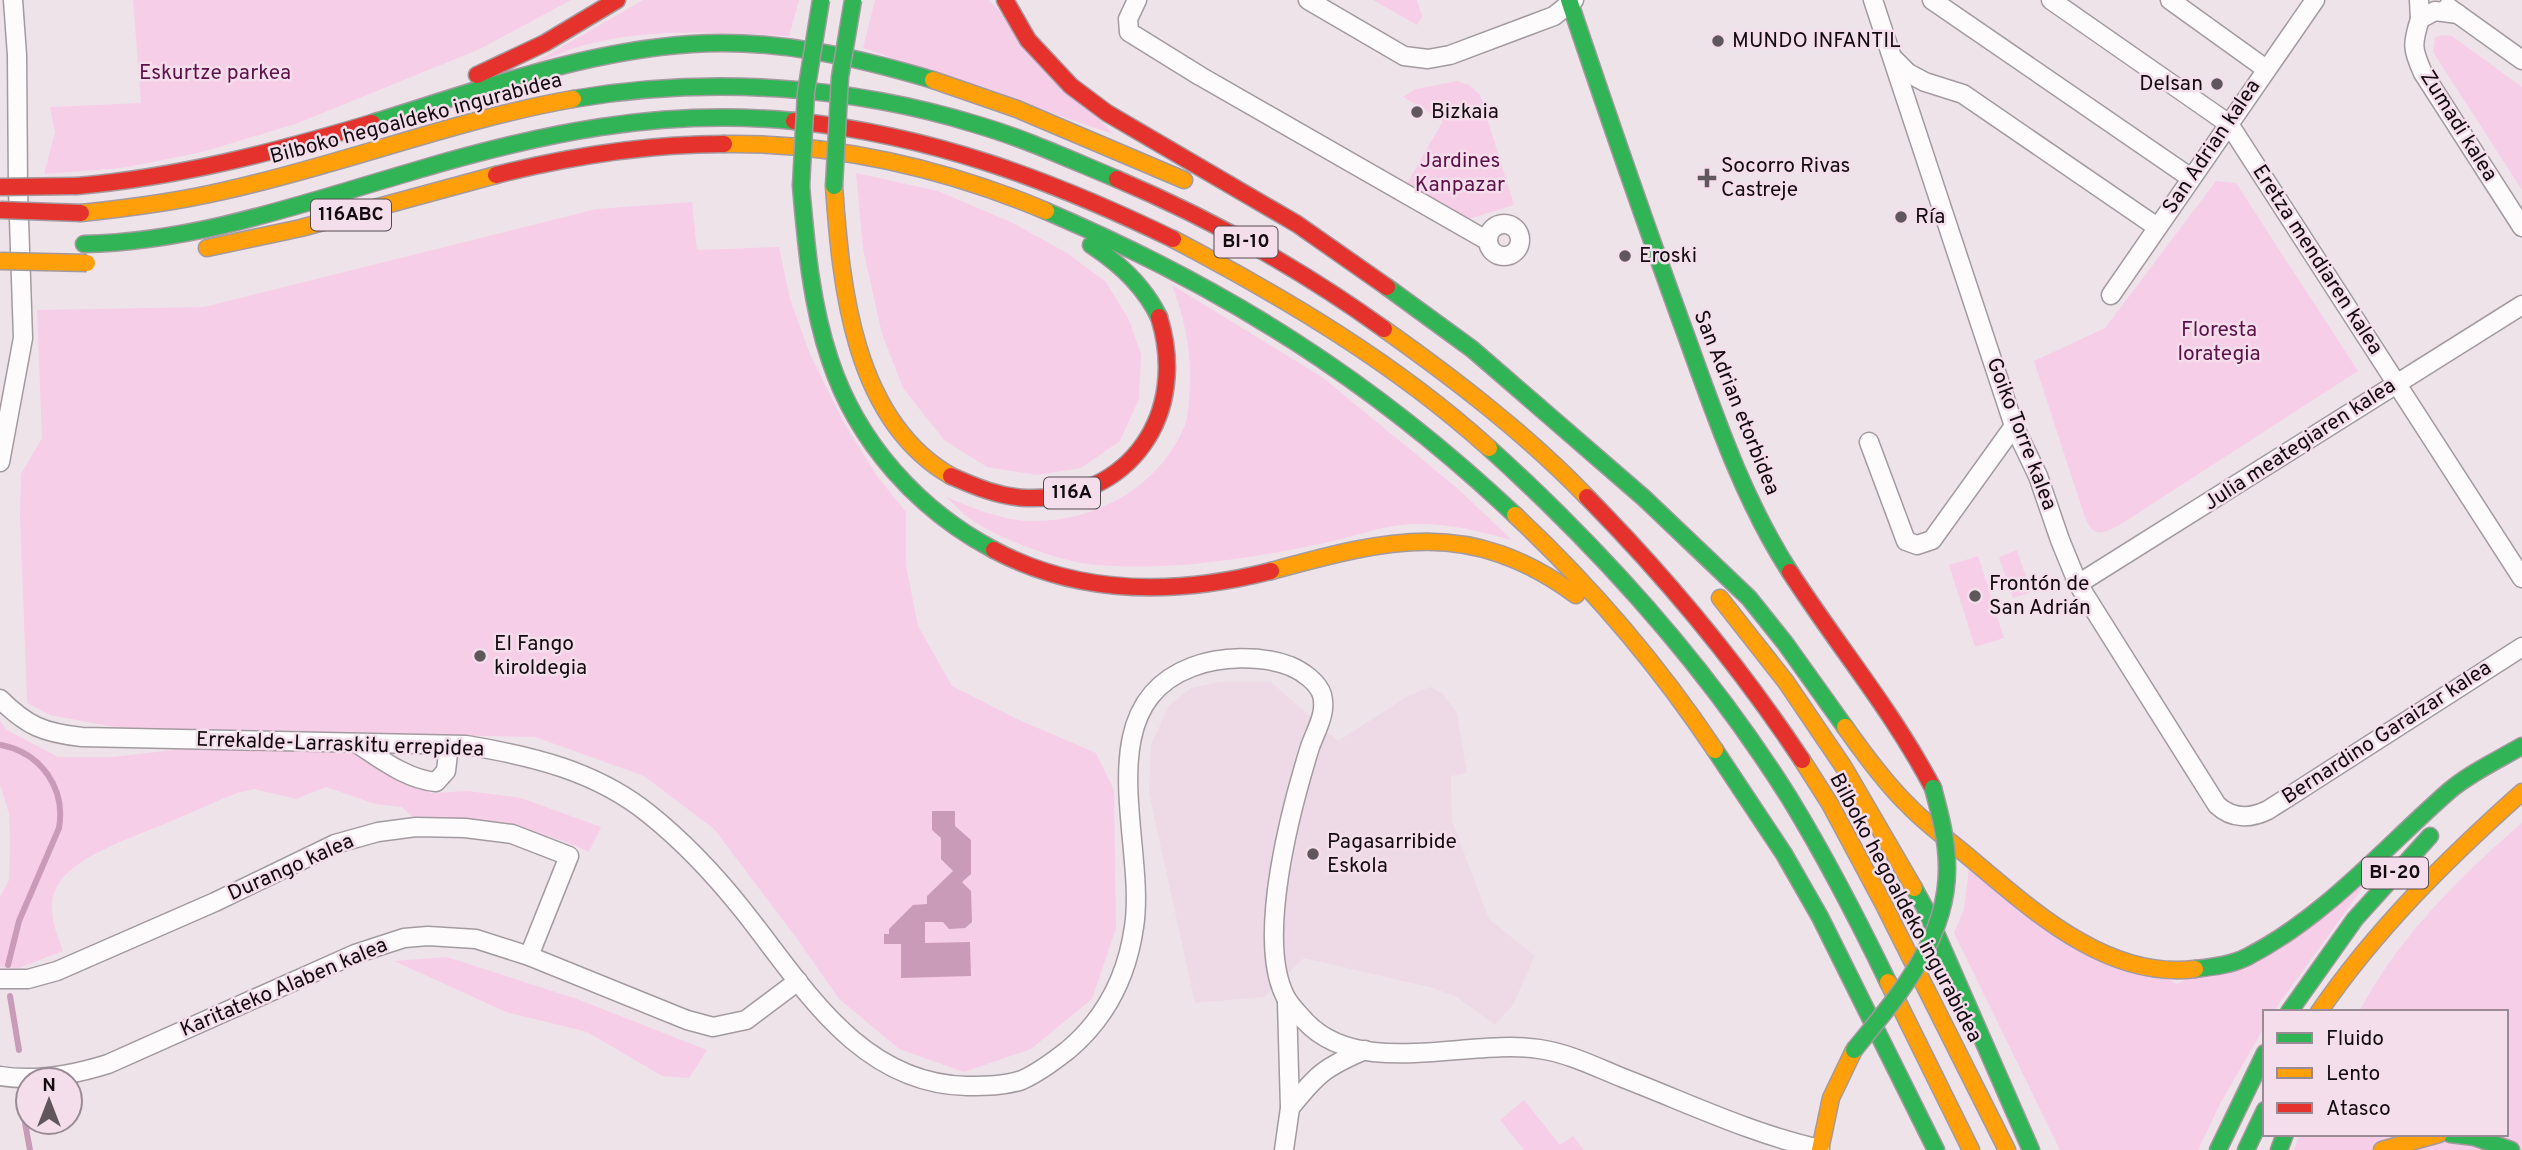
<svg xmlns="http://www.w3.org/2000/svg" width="2522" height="1150" font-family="Overpass,sans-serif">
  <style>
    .built { fill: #eed9e6 }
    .green { fill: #f7cee8 }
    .water { fill: #ca9bb9 }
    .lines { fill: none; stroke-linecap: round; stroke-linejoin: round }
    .stream { stroke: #ca9bb9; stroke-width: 6 }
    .street-casing { stroke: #a39a9f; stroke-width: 21 }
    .fast-casing { stroke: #a39a9f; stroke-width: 19 }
    .slow-casing { stroke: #a39a9f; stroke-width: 19 }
    .jam-casing { stroke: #a39a9f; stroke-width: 19 }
    .street { stroke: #fdfbfc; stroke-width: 18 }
    .fast { stroke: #30b455; stroke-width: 16 }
    .slow { stroke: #ff9f0a; stroke-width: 16 }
    .jam { stroke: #e5322d; stroke-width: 16 }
    .fast-bridge-casing { stroke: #a39a9f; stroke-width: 19; stroke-linecap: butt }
    .slow-bridge-casing { stroke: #a39a9f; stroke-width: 19; stroke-linecap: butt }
    .jam-bridge-casing { stroke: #a39a9f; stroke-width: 19; stroke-linecap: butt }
    .fast-bridge { stroke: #30b455; stroke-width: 16 }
    .slow-bridge { stroke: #ff9f0a; stroke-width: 16 }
    .jam-bridge { stroke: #e5322d; stroke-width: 16 }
    .poi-dot { fill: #5f575c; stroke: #f4deeb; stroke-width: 2.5 }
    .labels { text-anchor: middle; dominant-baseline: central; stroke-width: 5; stroke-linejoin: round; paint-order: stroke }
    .shield { fill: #f4deeb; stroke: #564a51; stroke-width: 2 }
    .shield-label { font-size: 19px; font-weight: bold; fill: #120b0f }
    .poi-label { font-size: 21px; fill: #120b0f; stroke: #f4deeb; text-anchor: start }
    .park-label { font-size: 21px; fill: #5c1149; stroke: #f4deeb }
    .street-label { font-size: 21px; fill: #120b0f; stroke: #f4deeb }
  </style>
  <rect width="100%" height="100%" fill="#efe3ea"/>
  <!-- built -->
  <polygon class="built" points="1219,682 1271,682 1338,741 1408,696 1430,687 1442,693 1457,713 1467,773 1451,776 1452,821 1489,919 1535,956 1513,1005 1495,1025 1457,997 1433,988 1304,958 1264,997 1195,1003 1149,793 1151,744 1169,706 1191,688"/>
  <!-- green -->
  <g class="green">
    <polygon points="133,0 571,0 480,49 298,123 203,152 122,168 44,174 55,132 50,107 141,103"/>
    <path d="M643,0H799L789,36C721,33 655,27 589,44C568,49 547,59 527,67Z"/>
    <polygon points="875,0 989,0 1113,134 863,48"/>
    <polygon points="1373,0 1417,0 1422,16 1417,25"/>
    <polygon points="2443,35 2452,36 2522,87 2522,190 2433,52 2435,37"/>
    <polygon points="1457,81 1469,85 1480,95 1514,205 1469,219 1457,220 1405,187 1443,121 1403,97 1416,89"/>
    <polygon points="856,173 938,191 1013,223 1067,253 1106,282 1129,320 1141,354 1139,399 1120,441 1081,468 1037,475 987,467 944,440 903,388 882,334 863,249"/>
    <path d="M2216,181L2236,183L2358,371L2118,526C2098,536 2093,536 2084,515L2034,361L2105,328Z"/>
    <polygon points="692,202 697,250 779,247 790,299 810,354 843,421 877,476 906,512 906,565 918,626 952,686 1017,719 1096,753 1114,790 1116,928 1092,999 1031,1049 964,1072 899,1049 839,999 798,940 714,829 644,776 535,737 125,729 50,715 27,703 20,516 21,474 42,438 37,310 204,307 597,209"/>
    <path d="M1172,285L1322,377L1457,488L1512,540C1479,531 1447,523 1413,524C1381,525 1351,538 1320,544C1248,559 1172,571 1098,565C1063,563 998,539 969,518C961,512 954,504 946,497C973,508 1003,521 1032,521C1098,521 1159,487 1185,425C1188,418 1188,407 1189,399C1193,358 1186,323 1172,285Z"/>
    <polygon points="2017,550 2031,592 2013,598 1999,557"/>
    <polygon points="1978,556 2004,638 1975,647 1949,565"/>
    <path d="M0,721L7,730L58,757H113L182,749L353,752L378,768L431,793L468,791L521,798L601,827L589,852C533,826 473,818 411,816L402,807L375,804L326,787L296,799L254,789L237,793C214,802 191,813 167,823C136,836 72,856 56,888C46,909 56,931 63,951L19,968L0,967V897L9,880L10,842L9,814L0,784Z"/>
    <path d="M2522,823V1150H2294L2300,1134H2506V1012H2359C2398,938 2459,877 2522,823Z"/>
    <polygon points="1969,868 2177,984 2370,878 2273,1012 2265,1012 2265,1026 2220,1104 2198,1150 2060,1150 1954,933 1964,909"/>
    <polygon points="447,957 577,999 707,1050 689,1078 662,1076 587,1032 506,1012 394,961"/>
    <polygon points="1524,1100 1560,1145 1573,1136 1584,1150 1524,1150 1500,1120"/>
  </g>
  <!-- water -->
  <polygon class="water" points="932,811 955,811 955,826 971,840 971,874 962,882 971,891 972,922 965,928 949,929 943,922 925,922 925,943 970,942 971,976 901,978 901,944 884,944 884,934 889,934 889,929 913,905 927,904 927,896 953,871 941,859 941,838 932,830"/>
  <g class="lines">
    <!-- stream -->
    <g class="stream">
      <path d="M1,745C41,753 66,788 59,828L19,921L8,965"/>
      <polyline points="10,996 19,1050"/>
      <polyline points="20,1096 30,1150"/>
    </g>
    <!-- street casing -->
    <g class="street-casing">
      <g id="street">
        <polyline points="1137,0 1128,19 1129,32 1200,76 1488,241"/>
        <polyline points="1308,0 1404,56 1428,59 1450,55 1554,16 1574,0"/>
        <path d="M1873,0L2014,426L2038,476L2060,540L2078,584L2217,805C2232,819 2250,819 2268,810L2522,647"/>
        <polyline points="1932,0 2191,178"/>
        <polyline points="2051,0 2229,124 2522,578"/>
        <polyline points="2170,0 2266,69"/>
        <polyline points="2419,0 2420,19"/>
        <polyline points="2448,7 2522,60"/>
        <path d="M2458,14L2435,11L2420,19C2412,44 2412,49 2423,73L2522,227"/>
        <polyline points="1894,59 1908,73 1925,82 1963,94 2157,227"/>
        <circle cx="1504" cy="240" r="16"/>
        <polyline points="2111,295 2315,0"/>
        <polyline points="1869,442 1906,541 1917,545 1932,540 2014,426"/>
        <polyline points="0,462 23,338 18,190 17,55 13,0"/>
        <polyline points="2078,584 2522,305"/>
        <path d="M0,699C27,726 44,733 82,737L466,745C532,756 596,771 649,814C684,842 714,874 742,909C802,984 858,1084 967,1086C985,1086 1005,1086 1022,1080C1038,1073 1054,1061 1068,1050C1106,1018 1127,976 1134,927C1147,845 1086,707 1192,667C1220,656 1261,655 1290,666C1302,671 1318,682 1322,695C1327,713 1316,730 1310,747C1291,808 1256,938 1285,996C1290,1006 1298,1013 1305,1021C1359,1080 1469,1038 1539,1049C1568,1053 1596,1067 1623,1078C1688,1103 1752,1134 1820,1149"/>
        <path d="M356,743C381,759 406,779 436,782L446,771L449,745"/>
        <polyline points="0,979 28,979 57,971 215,902 335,844 378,832 416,827 465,828 512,834 569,856 529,956"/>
        <path d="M0,1076C37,1082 73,1075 108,1064L355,954L404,938L428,936L476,939L529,956L687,1020L713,1027L746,1020L798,981"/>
        <path d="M1290,1108C1317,1074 1325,1067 1365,1050"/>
        <polyline points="1284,1150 1290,1108 1287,1002"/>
      </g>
    </g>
    <!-- fast casing -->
    <g class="fast-casing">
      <g id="fast">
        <path d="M1569,0C1607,113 1646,226 1687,338C1716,418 1743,499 1790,572"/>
        <path d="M573,99C707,76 849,85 978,125C1026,139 1071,160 1117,179"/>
        <path d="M372,123C476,91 583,51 692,44C773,38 856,57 933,80"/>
        <path d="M801,186C806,244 811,304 830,360C857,442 918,510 994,550"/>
        <path d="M1046,211C1226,288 1373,381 1515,515"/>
        <path d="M84,244C196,242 307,202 414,171C541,133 661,108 794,121"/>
        <path d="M1091,245C1119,263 1144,286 1159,317"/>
        <polyline points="1387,287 1472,349 1644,498 1749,598 1785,643 1845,727"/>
        <path d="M1489,448C1604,552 1708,668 1790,799C1826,858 1858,920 1888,982"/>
        <polyline points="1715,750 1784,854 1820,917 1936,1150"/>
        <polyline points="1914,888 1925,908 2031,1150"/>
        <path d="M2195,969C2212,967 2231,965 2247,957C2325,917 2384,848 2449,791C2470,773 2498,760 2522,746"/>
        <polyline points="2289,1012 2355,919 2430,836"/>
        <polyline points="2450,1134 2474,1137 2511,1150"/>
        <polyline points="2218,1150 2265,1053"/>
        <polyline points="2246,1150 2265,1110"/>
        <polyline points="2279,1150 2285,1134"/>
      </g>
    </g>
    <!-- slow casing -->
    <g class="slow-casing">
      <g id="slow">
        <polyline points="933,80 1017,109 1184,180"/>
        <path d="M724,144C832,142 947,169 1046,211"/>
        <path d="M834,186C841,286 853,420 951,476"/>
        <path d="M81,213C129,208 176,202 223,191C341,165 454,120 573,99"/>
        <path d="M1173,239C1285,298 1395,363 1489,448"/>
        <polyline points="207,248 301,228 496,175"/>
        <path d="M1384,329C1456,380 1526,434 1587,497"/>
        <path d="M1515,515C1592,587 1657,663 1715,750"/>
        <path d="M1271,571C1389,539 1469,517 1576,595"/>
        <polyline points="1720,598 1786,682 1843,766 1914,888"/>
        <path d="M1845,727C1864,754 1885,783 1909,806C1927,825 1950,841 1970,858C2032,910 2107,980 2195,969"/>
        <polyline points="1802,760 1830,804 1883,903 2007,1150"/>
        <polyline points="1888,982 1971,1150"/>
        <path d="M2319,1012C2376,929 2447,859 2522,792"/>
        <polyline points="1820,1150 1831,1098 1854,1050"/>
        <polyline points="2382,1150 2439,1134"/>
      </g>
    </g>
    <!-- jam casing -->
    <g class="jam-casing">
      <g id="jam">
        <polyline points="1005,0 1028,40 1071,86 1107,113 1297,224 1387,287"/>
        <polyline points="477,75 545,43 617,0"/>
        <path d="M794,121C931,135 1051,180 1173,239"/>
        <path d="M496,175C571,156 646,144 724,144"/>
        <path d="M1117,179C1211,219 1302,270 1384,329"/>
        <path d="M77,186C179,177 275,152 372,123"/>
        <path d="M951,476C976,487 1000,497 1027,498C1131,501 1189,413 1159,317"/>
        <path d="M1587,497C1667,578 1739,665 1802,760"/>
        <path d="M994,550C1081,596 1177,595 1271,571"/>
        <path d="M1790,572C1837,645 1892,710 1933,788"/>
      </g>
    </g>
    <!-- street -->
    <use href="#street" class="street"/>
    <!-- fast -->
    <use href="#fast" class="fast"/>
    <!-- slow -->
    <use href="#slow" class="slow"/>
    <!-- jam -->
    <use href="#jam" class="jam"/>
    <!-- fast-bridge casing -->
    <g class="fast-bridge-casing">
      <g id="fast-bridge">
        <polyline points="801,186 806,92 821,0"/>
        <polyline points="834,186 840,77 853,0"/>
        <path d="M1854,1050C1897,997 1948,940 1947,867C1947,840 1940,814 1933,788"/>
      </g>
    </g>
    <!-- slow-bridge casing -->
    <g class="slow-bridge-casing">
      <polyline id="slow-bridge" points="0,261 87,263"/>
    </g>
    <!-- jam-bridge casing -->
    <g class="jam-bridge-casing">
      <g id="jam-bridge">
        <polyline points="0,187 77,186"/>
        <polyline points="0,210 81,213"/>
      </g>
    </g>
    <!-- fast-bridge -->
    <use href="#fast-bridge" class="fast-bridge"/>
    <!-- slow-bridge -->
    <use href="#slow-bridge" class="slow-bridge"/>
    <!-- jam-bridge -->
    <use href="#jam-bridge" class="jam-bridge"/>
  </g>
  <!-- markers -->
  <g class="poi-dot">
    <circle cx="1718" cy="41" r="7"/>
    <circle cx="2217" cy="84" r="7"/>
    <circle cx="1417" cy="112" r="7"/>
    <path d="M1703.5 167.5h7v7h7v7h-7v7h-7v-7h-7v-7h7z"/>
    <circle cx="1901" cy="217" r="7"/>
    <circle cx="1625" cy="256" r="7"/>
    <circle cx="1975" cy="596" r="7"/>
    <circle cx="480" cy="656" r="7"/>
    <circle cx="1313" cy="854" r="7"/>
  </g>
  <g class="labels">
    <!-- shield labels -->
    <g class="shield">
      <rect x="311" y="199.5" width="80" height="31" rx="5"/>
      <rect x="1214.5" y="226.5" width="63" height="31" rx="5"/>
      <rect x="1044" y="477.5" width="56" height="31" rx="5"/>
      <rect x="2362" y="857.5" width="66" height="31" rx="5"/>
    </g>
    <g class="shield-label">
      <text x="351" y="215">116ABC</text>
      <text x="1246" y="242">BI-10</text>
      <text x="1072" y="493">116A</text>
      <text x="2395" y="873">BI-20</text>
    </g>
    <!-- poi labels -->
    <g class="poi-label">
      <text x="1732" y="41">MUNDO INFANTIL</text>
      <text x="2203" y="84" text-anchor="end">Delsan</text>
      <text x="1431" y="112">Bizkaia</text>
      <text x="1721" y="166">Socorro Rivas<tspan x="1721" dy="24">Castreje</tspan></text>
      <text x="1915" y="217">Ría</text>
      <text x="1639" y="256">Eroski</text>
      <text x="1989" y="584">Frontón de<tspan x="1989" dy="24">San Adrián</tspan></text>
      <text x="494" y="644">El Fango<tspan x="494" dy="24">kiroldegia</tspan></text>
      <text x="1327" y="842">Pagasarribide<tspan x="1327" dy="24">Eskola</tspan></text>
    </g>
    <!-- park labels -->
    <g class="park-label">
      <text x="215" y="73">Eskurtze parkea</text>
      <text x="1460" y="161">Jardines<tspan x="1460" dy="24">Kanpazar</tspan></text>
      <text x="2219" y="330">Floresta<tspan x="2219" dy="24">lorategia</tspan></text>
    </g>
    <!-- street labels -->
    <g class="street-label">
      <text transform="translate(416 119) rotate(-15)">Bilboko hegoaldeko ingurabidea</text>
      <text transform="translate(2458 126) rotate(58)">Zumadi kalea</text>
      <text transform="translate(2212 147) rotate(-56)">San Adrian kalea</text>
      <text transform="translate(2317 260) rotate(57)">Eretza mendiaren kalea</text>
      <text transform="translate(1736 403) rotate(68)">San Adrian etorbidea</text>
      <text transform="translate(2021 434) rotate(69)">Goiko Torre kalea</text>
      <text transform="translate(2300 445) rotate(-33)">Julia meategiaren kalea</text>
      <text transform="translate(2387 733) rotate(-33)">Bernardino Garaizar kalea</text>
      <text transform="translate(340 745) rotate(2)">Errekalde-Larraskitu errepidea</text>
      <text transform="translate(291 868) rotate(-24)">Durango kalea</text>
      <text transform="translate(1905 908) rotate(62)">Bilboko hegoaldeko ingurabidea</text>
      <text transform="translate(284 988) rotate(-23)">Karitateko Alaben kalea</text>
    </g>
  </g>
  <!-- legend -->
  <rect x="2263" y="1010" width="245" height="126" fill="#f4deeb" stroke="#9a8a93" stroke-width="2"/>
  <rect x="2277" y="1033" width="35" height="10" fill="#30b455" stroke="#9a8a93" stroke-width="2"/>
  <text x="2326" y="1045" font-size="21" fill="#120b0f">Fluido</text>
  <rect x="2277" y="1068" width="35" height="10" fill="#ff9f0a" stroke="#9a8a93" stroke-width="2"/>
  <text x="2326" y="1080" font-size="21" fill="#120b0f">Lento</text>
  <rect x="2277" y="1103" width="35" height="10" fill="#e5322d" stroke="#9a8a93" stroke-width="2"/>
  <text x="2326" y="1115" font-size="21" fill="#120b0f">Atasco</text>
  <!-- north arrow -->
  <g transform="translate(49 1101)"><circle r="33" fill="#f4deeb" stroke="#9a8a93" stroke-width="2"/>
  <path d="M0-5L12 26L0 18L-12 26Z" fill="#5f575c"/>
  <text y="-10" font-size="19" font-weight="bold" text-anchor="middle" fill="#120b0f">N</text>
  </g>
</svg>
